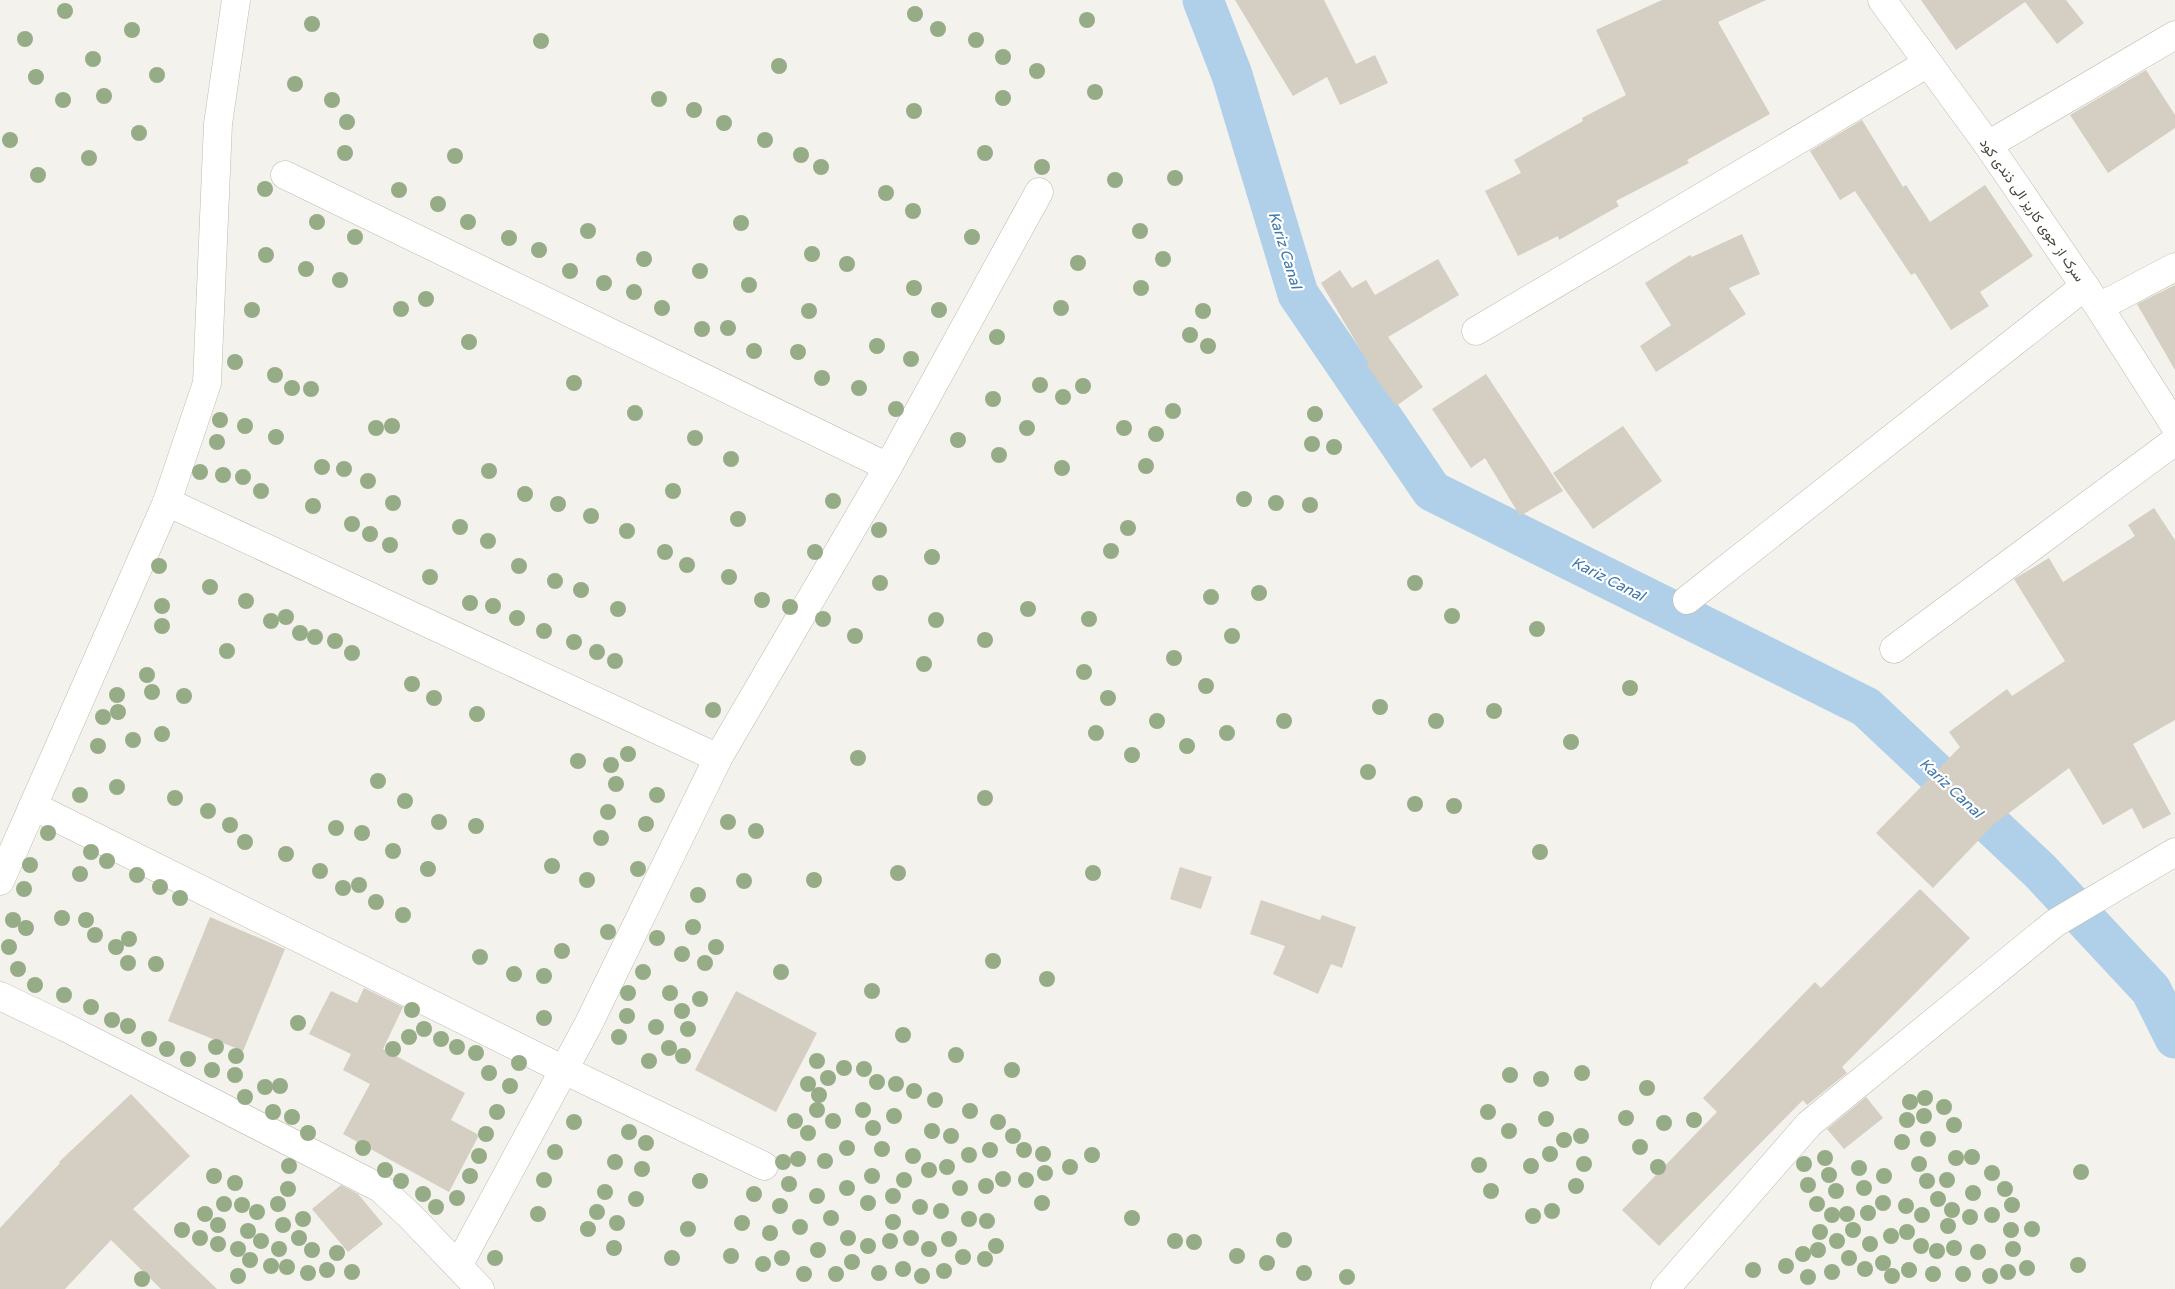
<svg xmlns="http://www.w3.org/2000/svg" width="2175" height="1289" font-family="'Varela Round',Vazirmatn,sans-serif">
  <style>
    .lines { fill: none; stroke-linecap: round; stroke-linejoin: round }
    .canal { stroke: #b0d0e9; stroke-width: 41 }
    .building { fill: #d4cec3 }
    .minor-casing { stroke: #bfbaaf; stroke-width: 29 }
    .tertiary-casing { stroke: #bfbaaf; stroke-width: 29 }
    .minor { stroke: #fff; stroke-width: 28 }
    .tertiary { stroke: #fff; stroke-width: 28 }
    .tree { fill: #96ac87 }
    .labels { text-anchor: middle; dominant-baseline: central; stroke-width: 4.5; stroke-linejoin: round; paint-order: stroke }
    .street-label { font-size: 14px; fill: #48433a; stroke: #fff }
    .water-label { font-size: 15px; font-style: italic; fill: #4078a7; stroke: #fff }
  </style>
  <rect width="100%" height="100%" fill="#f4f2ec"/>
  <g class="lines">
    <!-- canal -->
    <polyline class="canal" points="1203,0 1232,75 1298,294 1432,491 1866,707 2040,871 2151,990 2175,1038"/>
  </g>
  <!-- building -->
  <g class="building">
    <polygon points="1235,0 1324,0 1356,64 1375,55 1388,83 1340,105 1327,77 1293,96"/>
    <polygon points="1662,0 1766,0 1718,22 1770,114 1687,160 1689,163 1616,201 1619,206 1559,240 1558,236 1518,256 1485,191 1521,173 1514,160 1583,121 1582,118 1626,95 1596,30"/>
    <polygon points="1921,0 2066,0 2084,23 2057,44 2025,2 1956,50"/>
    <polygon points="2146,70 2175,115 2175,128 2108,173 2070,115"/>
    <polygon points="1862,120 1903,187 1906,185 1930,222 1985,185 2033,256 1980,292 1989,306 1951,330 1915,273 1911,275 1855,191 1840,200 1810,151"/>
    <polygon points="1742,234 1760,274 1729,288 1746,314 1656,372 1640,346 1671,325 1645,283 1690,255 1692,257"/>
    <polygon points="1438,259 1459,295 1388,337 1423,387 1396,406 1367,366 1369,364 1321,283 1340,270 1352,288 1366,280 1375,295"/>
    <polygon points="2175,285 2175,370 2137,304"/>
    <polygon points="1486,374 1563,491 1520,516 1485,458 1471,468 1432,409"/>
    <polygon points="1623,426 1662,481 1593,529 1553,473"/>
    <polygon points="2154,508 2175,540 2175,720 2133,744 2171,814 2143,829 2132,808 2103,825 2069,768 1993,825 1933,888 1876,833 1960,747 1949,732 2007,689 2012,696 2065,661 2014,579 2049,558 2063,582 2135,536 2128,525"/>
    <polygon points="1180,867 1212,877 1201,909 1170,899"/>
    <polygon points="1920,889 1970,938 1842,1067 1847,1073 1807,1105 1803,1100 1659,1246 1622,1210 1717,1112 1703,1098 1815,982 1821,988"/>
    <polygon points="1261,900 1320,920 1322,915 1356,927 1342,968 1331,964 1318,994 1273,974 1285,946 1250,934"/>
    <polygon points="210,917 285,949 243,1051 168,1021"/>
    <polygon points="364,988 403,1007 383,1049 465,1093 451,1120 479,1135 449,1192 343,1134 370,1084 343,1070 351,1054 309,1034 331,991 357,1003"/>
    <polygon points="736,991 817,1033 776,1112 695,1070"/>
    <polygon points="131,1094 190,1156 133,1209 217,1289 161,1289 111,1240 65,1289 0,1289 0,1228 60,1163 59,1162"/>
    <polygon points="1866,1097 1883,1118 1844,1149 1827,1129"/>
    <polygon points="341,1185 358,1194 383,1224 348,1252 312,1209"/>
  </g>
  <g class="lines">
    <!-- minor casing -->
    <g class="minor-casing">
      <g id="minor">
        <polyline points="1988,145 2175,35"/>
        <polyline points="285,175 888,467"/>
        <polyline points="2099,307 2175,267"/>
        <polyline points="1476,331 1928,63"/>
        <polyline points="167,502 718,758"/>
        <polyline points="1687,600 2085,286"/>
        <polyline points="1894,649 2175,441"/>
        <polyline points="33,806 564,1070 764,1166"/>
        <polyline points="0,996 65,1027 380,1188 411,1217 480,1289"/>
        <polyline points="458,1266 588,1025 718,758 888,467 1039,192"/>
      </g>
    </g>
    <!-- tertiary casing -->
    <g class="tertiary-casing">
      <g id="tertiary">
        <polyline points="1882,0 1988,145 2099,307 2175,426"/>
        <polyline points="0,881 167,502 207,383 218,124 236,0"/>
        <polyline points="1665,1289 1809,1124 2055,923 2175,852"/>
      </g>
    </g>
    <!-- minor -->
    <use href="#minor" class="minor"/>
    <!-- tertiary -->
    <use href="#tertiary" class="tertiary"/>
  </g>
  <!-- trees -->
  <g class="tree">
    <circle cx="65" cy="11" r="8"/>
    <circle cx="915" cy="14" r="8"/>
    <circle cx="1087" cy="20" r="8"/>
    <circle cx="312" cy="24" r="8"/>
    <circle cx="938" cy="29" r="8"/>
    <circle cx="132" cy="30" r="8"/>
    <circle cx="25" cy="39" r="8"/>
    <circle cx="976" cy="40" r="8"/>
    <circle cx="541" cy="41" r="8"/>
    <circle cx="1003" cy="57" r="8"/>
    <circle cx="93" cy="59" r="8"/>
    <circle cx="779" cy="66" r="8"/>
    <circle cx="1037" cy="71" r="8"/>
    <circle cx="157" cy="75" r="8"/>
    <circle cx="36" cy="77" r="8"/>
    <circle cx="295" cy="84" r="8"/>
    <circle cx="1095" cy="92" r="8"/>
    <circle cx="104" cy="96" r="8"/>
    <circle cx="1003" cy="98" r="8"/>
    <circle cx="659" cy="99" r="8"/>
    <circle cx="63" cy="100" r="8"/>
    <circle cx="332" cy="100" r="8"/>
    <circle cx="694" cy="110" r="8"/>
    <circle cx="914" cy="111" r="8"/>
    <circle cx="347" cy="122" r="8"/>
    <circle cx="724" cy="123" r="8"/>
    <circle cx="139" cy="133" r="8"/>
    <circle cx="10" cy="140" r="8"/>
    <circle cx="765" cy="140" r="8"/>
    <circle cx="345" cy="153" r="8"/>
    <circle cx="985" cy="153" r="8"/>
    <circle cx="801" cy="155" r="8"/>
    <circle cx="455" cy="156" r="8"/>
    <circle cx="89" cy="158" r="8"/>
    <circle cx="821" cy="167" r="8"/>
    <circle cx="1042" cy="167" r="8"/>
    <circle cx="38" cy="175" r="8"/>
    <circle cx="1175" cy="178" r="8"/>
    <circle cx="1115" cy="180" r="8"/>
    <circle cx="265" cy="189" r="8"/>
    <circle cx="399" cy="190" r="8"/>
    <circle cx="886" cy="193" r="8"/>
    <circle cx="438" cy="204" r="8"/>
    <circle cx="913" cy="211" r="8"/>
    <circle cx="317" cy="222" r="8"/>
    <circle cx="468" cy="222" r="8"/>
    <circle cx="741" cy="223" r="8"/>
    <circle cx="588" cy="231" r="8"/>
    <circle cx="1140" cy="231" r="8"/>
    <circle cx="355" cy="237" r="8"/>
    <circle cx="972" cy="237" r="8"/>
    <circle cx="509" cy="238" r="8"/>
    <circle cx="539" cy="250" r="8"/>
    <circle cx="812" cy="254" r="8"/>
    <circle cx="266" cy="255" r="8"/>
    <circle cx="644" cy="259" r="8"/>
    <circle cx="1163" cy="259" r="8"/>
    <circle cx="1078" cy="263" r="8"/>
    <circle cx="847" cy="264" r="8"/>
    <circle cx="306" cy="269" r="8"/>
    <circle cx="570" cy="271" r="8"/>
    <circle cx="700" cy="271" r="8"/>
    <circle cx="340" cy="280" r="8"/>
    <circle cx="604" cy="283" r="8"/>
    <circle cx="749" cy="285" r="8"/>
    <circle cx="914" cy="288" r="8"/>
    <circle cx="1141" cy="288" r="8"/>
    <circle cx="634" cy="292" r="8"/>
    <circle cx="426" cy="299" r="8"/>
    <circle cx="662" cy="308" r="8"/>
    <circle cx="1061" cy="308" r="8"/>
    <circle cx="401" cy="309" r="8"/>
    <circle cx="252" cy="310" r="8"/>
    <circle cx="939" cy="310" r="8"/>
    <circle cx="809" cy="311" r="8"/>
    <circle cx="1203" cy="311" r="8"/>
    <circle cx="728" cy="328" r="8"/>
    <circle cx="702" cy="329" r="8"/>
    <circle cx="1190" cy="335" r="8"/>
    <circle cx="997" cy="337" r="8"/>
    <circle cx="469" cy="342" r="8"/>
    <circle cx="877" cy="346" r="8"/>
    <circle cx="1208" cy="346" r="8"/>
    <circle cx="754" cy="351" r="8"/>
    <circle cx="798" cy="352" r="8"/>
    <circle cx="911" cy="359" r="8"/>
    <circle cx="235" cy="362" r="8"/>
    <circle cx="275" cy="375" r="8"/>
    <circle cx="822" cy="378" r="8"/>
    <circle cx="574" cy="383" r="8"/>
    <circle cx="1040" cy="385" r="8"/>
    <circle cx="1083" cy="386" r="8"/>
    <circle cx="292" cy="388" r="8"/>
    <circle cx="859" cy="388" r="8"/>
    <circle cx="311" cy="389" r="8"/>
    <circle cx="1063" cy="397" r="8"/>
    <circle cx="993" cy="399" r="8"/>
    <circle cx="896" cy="409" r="8"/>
    <circle cx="1173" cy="411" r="8"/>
    <circle cx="635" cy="413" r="8"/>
    <circle cx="1315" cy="414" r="8"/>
    <circle cx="220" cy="420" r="8"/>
    <circle cx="245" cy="426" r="8"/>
    <circle cx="392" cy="426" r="8"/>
    <circle cx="376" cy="428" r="8"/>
    <circle cx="1027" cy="428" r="8"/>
    <circle cx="1124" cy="428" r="8"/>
    <circle cx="1156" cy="434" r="8"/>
    <circle cx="276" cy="437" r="8"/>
    <circle cx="695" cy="438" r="8"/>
    <circle cx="958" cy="440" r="8"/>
    <circle cx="217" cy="442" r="8"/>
    <circle cx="1312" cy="444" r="8"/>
    <circle cx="1334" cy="447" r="8"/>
    <circle cx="999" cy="455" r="8"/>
    <circle cx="731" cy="459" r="8"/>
    <circle cx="1146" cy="466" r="8"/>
    <circle cx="322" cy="467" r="8"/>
    <circle cx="1062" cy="468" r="8"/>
    <circle cx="344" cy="469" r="8"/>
    <circle cx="489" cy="471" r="8"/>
    <circle cx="200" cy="472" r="8"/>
    <circle cx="223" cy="475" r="8"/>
    <circle cx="243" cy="477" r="8"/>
    <circle cx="368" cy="481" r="8"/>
    <circle cx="261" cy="491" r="8"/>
    <circle cx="673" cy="491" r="8"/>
    <circle cx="525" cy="494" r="8"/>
    <circle cx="1244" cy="499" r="8"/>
    <circle cx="833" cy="501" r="8"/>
    <circle cx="393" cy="503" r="8"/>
    <circle cx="1276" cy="503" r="8"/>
    <circle cx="558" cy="504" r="8"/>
    <circle cx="1310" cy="505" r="8"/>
    <circle cx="313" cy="506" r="8"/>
    <circle cx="591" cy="516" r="8"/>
    <circle cx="738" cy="519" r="8"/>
    <circle cx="352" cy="524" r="8"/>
    <circle cx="460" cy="527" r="8"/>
    <circle cx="1128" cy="528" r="8"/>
    <circle cx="879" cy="530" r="8"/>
    <circle cx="627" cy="531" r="8"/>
    <circle cx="370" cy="534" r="8"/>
    <circle cx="488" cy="541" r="8"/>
    <circle cx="390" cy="545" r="8"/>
    <circle cx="1111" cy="551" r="8"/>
    <circle cx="665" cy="552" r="8"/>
    <circle cx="815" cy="552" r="8"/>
    <circle cx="932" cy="557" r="8"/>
    <circle cx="687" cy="565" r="8"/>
    <circle cx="159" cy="566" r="8"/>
    <circle cx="519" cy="566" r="8"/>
    <circle cx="430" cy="577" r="8"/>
    <circle cx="729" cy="577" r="8"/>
    <circle cx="555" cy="581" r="8"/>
    <circle cx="880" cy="583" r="8"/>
    <circle cx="1415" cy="583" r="8"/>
    <circle cx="210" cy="587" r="8"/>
    <circle cx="581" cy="590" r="8"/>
    <circle cx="1259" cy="593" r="8"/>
    <circle cx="1211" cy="597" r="8"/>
    <circle cx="762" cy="600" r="8"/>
    <circle cx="246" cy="601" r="8"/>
    <circle cx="470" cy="603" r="8"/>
    <circle cx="162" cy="606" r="8"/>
    <circle cx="493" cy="606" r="8"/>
    <circle cx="790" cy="607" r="8"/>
    <circle cx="618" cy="609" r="8"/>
    <circle cx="1028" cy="609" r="8"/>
    <circle cx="1452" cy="616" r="8"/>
    <circle cx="286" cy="617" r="8"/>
    <circle cx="517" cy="618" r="8"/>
    <circle cx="823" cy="619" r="8"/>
    <circle cx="1089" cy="619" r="8"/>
    <circle cx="936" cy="620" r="8"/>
    <circle cx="271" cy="621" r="8"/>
    <circle cx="162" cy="626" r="8"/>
    <circle cx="1537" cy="629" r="8"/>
    <circle cx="544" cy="631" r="8"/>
    <circle cx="300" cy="633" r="8"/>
    <circle cx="855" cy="636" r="8"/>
    <circle cx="1232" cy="636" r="8"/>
    <circle cx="315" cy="637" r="8"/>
    <circle cx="985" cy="640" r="8"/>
    <circle cx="335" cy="641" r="8"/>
    <circle cx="574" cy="642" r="8"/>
    <circle cx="227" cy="651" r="8"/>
    <circle cx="597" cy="652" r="8"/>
    <circle cx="352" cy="653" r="8"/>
    <circle cx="1174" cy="658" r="8"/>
    <circle cx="615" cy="661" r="8"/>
    <circle cx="924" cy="664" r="8"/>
    <circle cx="1084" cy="672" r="8"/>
    <circle cx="147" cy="675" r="8"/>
    <circle cx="412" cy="684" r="8"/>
    <circle cx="1206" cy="686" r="8"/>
    <circle cx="1630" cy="688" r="8"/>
    <circle cx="152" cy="692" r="8"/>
    <circle cx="117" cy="695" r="8"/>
    <circle cx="184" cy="696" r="8"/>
    <circle cx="434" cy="698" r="8"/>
    <circle cx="1108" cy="698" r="8"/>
    <circle cx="1380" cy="707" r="8"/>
    <circle cx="713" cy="710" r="8"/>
    <circle cx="1494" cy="711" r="8"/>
    <circle cx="118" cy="712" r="8"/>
    <circle cx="477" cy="714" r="8"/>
    <circle cx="103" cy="717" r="8"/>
    <circle cx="1157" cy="721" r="8"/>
    <circle cx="1284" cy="721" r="8"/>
    <circle cx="1436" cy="721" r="8"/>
    <circle cx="1096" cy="733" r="8"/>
    <circle cx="1227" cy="733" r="8"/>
    <circle cx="162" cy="734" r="8"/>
    <circle cx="133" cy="740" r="8"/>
    <circle cx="1571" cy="742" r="8"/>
    <circle cx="98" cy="746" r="8"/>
    <circle cx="1187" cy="746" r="8"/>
    <circle cx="628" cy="754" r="8"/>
    <circle cx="1132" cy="755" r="8"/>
    <circle cx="858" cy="758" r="8"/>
    <circle cx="578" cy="761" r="8"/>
    <circle cx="611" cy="765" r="8"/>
    <circle cx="1368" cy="772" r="8"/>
    <circle cx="378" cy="781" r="8"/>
    <circle cx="616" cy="784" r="8"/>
    <circle cx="117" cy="787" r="8"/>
    <circle cx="80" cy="795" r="8"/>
    <circle cx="657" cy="795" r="8"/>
    <circle cx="175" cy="798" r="8"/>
    <circle cx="985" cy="798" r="8"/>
    <circle cx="405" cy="801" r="8"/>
    <circle cx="1415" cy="804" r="8"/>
    <circle cx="1454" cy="806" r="8"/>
    <circle cx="208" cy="811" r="8"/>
    <circle cx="608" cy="812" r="8"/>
    <circle cx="439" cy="822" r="8"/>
    <circle cx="728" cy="822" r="8"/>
    <circle cx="646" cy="824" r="8"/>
    <circle cx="230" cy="825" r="8"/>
    <circle cx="476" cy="826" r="8"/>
    <circle cx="336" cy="828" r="8"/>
    <circle cx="756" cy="831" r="8"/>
    <circle cx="48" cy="833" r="8"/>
    <circle cx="362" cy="833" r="8"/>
    <circle cx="601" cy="838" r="8"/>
    <circle cx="245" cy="842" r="8"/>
    <circle cx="393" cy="851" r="8"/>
    <circle cx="91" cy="852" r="8"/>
    <circle cx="1540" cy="852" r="8"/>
    <circle cx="286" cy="854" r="8"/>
    <circle cx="107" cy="861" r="8"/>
    <circle cx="30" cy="865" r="8"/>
    <circle cx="552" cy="866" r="8"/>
    <circle cx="428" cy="869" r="8"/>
    <circle cx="638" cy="869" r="8"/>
    <circle cx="320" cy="871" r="8"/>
    <circle cx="898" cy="873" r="8"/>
    <circle cx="1093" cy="873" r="8"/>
    <circle cx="80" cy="874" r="8"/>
    <circle cx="137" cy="875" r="8"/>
    <circle cx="587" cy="880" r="8"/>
    <circle cx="814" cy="880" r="8"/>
    <circle cx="744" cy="881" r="8"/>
    <circle cx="359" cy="885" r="8"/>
    <circle cx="160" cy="887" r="8"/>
    <circle cx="343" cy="888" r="8"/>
    <circle cx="24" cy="889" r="8"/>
    <circle cx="698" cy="895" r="8"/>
    <circle cx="180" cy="898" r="8"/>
    <circle cx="376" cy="902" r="8"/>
    <circle cx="403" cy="915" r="8"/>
    <circle cx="62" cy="918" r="8"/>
    <circle cx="13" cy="920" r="8"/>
    <circle cx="86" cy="920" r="8"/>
    <circle cx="693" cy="927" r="8"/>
    <circle cx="26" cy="928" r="8"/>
    <circle cx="608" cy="932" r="8"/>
    <circle cx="95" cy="935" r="8"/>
    <circle cx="657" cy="938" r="8"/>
    <circle cx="129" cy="939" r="8"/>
    <circle cx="9" cy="947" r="8"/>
    <circle cx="116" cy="947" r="8"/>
    <circle cx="716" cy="947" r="8"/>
    <circle cx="562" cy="951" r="8"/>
    <circle cx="682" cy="954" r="8"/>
    <circle cx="480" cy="957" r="8"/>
    <circle cx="993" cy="961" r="8"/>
    <circle cx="128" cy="963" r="8"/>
    <circle cx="705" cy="963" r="8"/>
    <circle cx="156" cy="964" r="8"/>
    <circle cx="18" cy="969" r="8"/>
    <circle cx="643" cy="972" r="8"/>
    <circle cx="781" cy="972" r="8"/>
    <circle cx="514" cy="974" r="8"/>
    <circle cx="544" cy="976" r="8"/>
    <circle cx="1047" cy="979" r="8"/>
    <circle cx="35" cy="985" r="8"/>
    <circle cx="872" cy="991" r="8"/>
    <circle cx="628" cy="993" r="8"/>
    <circle cx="670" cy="993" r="8"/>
    <circle cx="64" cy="995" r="8"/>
    <circle cx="700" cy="999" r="8"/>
    <circle cx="91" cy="1007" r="8"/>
    <circle cx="412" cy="1010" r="8"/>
    <circle cx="682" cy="1011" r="8"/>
    <circle cx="627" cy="1016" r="8"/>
    <circle cx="544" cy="1018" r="8"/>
    <circle cx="112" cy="1020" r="8"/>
    <circle cx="298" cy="1023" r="8"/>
    <circle cx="128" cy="1026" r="8"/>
    <circle cx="656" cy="1027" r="8"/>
    <circle cx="424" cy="1029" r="8"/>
    <circle cx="688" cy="1029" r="8"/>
    <circle cx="903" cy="1035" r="8"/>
    <circle cx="409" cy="1037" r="8"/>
    <circle cx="619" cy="1037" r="8"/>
    <circle cx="149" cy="1039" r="8"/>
    <circle cx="441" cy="1039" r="8"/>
    <circle cx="216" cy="1047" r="8"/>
    <circle cx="457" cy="1047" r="8"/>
    <circle cx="669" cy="1048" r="8"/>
    <circle cx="167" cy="1049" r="8"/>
    <circle cx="393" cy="1049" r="8"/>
    <circle cx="476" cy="1053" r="8"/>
    <circle cx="956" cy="1055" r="8"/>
    <circle cx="236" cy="1056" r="8"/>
    <circle cx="683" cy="1056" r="8"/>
    <circle cx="188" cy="1059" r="8"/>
    <circle cx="649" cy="1061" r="8"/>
    <circle cx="817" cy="1061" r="8"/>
    <circle cx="519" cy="1063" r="8"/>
    <circle cx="844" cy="1068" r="8"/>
    <circle cx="864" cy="1069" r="8"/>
    <circle cx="212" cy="1070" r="8"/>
    <circle cx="1012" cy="1070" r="8"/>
    <circle cx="489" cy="1073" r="8"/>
    <circle cx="1582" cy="1073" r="8"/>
    <circle cx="235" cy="1075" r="8"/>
    <circle cx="1510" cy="1075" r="8"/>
    <circle cx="828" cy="1078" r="8"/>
    <circle cx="1541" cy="1079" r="8"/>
    <circle cx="877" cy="1082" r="8"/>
    <circle cx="808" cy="1084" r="8"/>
    <circle cx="896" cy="1084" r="8"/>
    <circle cx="280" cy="1086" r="8"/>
    <circle cx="510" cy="1086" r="8"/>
    <circle cx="265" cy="1087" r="8"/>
    <circle cx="1647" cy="1088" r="8"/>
    <circle cx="914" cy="1091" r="8"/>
    <circle cx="819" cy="1095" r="8"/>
    <circle cx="245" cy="1097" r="8"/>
    <circle cx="1925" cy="1098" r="8"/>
    <circle cx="935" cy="1100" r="8"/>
    <circle cx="1910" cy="1102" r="8"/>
    <circle cx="1944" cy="1107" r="8"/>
    <circle cx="817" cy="1110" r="8"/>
    <circle cx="863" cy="1110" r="8"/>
    <circle cx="970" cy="1111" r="8"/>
    <circle cx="273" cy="1112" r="8"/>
    <circle cx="497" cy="1112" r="8"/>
    <circle cx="1488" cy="1112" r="8"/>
    <circle cx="894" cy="1116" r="8"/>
    <circle cx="1924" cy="1116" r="8"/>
    <circle cx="292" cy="1117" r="8"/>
    <circle cx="1626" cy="1118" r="8"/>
    <circle cx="1546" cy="1119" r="8"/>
    <circle cx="1694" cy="1120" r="8"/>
    <circle cx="1907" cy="1120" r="8"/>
    <circle cx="795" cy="1121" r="8"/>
    <circle cx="833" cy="1121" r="8"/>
    <circle cx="574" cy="1122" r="8"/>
    <circle cx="998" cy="1122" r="8"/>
    <circle cx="1664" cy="1123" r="8"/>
    <circle cx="1954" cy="1125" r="8"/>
    <circle cx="873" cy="1128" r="8"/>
    <circle cx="932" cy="1131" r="8"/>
    <circle cx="1509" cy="1131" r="8"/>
    <circle cx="629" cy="1132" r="8"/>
    <circle cx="308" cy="1133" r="8"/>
    <circle cx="808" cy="1133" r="8"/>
    <circle cx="486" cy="1134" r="8"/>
    <circle cx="951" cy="1136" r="8"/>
    <circle cx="1013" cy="1136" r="8"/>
    <circle cx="1581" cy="1136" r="8"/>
    <circle cx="1928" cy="1139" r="8"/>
    <circle cx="1564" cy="1140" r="8"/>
    <circle cx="1902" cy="1142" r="8"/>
    <circle cx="646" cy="1143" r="8"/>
    <circle cx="1640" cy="1147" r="8"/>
    <circle cx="363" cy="1148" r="8"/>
    <circle cx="847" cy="1148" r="8"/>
    <circle cx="882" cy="1149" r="8"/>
    <circle cx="990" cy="1150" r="8"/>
    <circle cx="1024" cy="1150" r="8"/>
    <circle cx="555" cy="1152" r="8"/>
    <circle cx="1043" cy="1154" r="8"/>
    <circle cx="1550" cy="1154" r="8"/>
    <circle cx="969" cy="1155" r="8"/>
    <circle cx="1092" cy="1155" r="8"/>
    <circle cx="479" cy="1156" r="8"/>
    <circle cx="913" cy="1156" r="8"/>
    <circle cx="1972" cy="1157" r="8"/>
    <circle cx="1825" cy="1158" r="8"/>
    <circle cx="1956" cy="1158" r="8"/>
    <circle cx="798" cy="1159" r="8"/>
    <circle cx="825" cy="1161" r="8"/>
    <circle cx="615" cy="1162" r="8"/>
    <circle cx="783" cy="1162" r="8"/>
    <circle cx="1584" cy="1164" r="8"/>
    <circle cx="1804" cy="1164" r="8"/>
    <circle cx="1919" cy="1164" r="8"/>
    <circle cx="1479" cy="1165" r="8"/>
    <circle cx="289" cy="1166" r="8"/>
    <circle cx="1531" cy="1166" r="8"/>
    <circle cx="947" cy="1167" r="8"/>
    <circle cx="1070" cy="1167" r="8"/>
    <circle cx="1658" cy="1167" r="8"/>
    <circle cx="1859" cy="1168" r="8"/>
    <circle cx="642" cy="1169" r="8"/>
    <circle cx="385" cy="1170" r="8"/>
    <circle cx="929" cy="1170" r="8"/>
    <circle cx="2081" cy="1172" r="8"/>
    <circle cx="1045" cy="1173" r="8"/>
    <circle cx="1992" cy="1173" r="8"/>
    <circle cx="1829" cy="1175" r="8"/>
    <circle cx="214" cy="1176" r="8"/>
    <circle cx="470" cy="1176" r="8"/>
    <circle cx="872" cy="1176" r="8"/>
    <circle cx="1884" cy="1176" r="8"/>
    <circle cx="1003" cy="1179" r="8"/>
    <circle cx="544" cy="1180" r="8"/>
    <circle cx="904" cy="1180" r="8"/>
    <circle cx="1026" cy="1180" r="8"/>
    <circle cx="1947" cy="1180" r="8"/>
    <circle cx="401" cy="1181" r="8"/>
    <circle cx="700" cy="1181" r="8"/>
    <circle cx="1927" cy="1181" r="8"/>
    <circle cx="235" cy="1183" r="8"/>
    <circle cx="789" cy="1184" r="8"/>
    <circle cx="1808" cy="1185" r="8"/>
    <circle cx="986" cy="1186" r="8"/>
    <circle cx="1576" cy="1186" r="8"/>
    <circle cx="847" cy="1188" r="8"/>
    <circle cx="960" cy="1188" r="8"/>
    <circle cx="1864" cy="1188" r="8"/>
    <circle cx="288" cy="1189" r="8"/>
    <circle cx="2005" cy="1189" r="8"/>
    <circle cx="1491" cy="1191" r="8"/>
    <circle cx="1836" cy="1191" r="8"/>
    <circle cx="605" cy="1192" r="8"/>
    <circle cx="1973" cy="1193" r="8"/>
    <circle cx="423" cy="1194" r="8"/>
    <circle cx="754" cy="1194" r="8"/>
    <circle cx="817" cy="1196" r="8"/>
    <circle cx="893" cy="1196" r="8"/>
    <circle cx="457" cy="1198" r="8"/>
    <circle cx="636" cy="1199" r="8"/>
    <circle cx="1938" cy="1199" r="8"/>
    <circle cx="868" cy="1203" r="8"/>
    <circle cx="1042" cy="1203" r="8"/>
    <circle cx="1883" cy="1203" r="8"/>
    <circle cx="224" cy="1204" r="8"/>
    <circle cx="278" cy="1204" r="8"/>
    <circle cx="1817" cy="1204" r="8"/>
    <circle cx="242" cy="1205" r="8"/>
    <circle cx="2012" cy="1205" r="8"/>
    <circle cx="780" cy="1206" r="8"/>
    <circle cx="1906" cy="1206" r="8"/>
    <circle cx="436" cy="1207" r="8"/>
    <circle cx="920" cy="1207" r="8"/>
    <circle cx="1952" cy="1210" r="8"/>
    <circle cx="941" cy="1211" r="8"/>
    <circle cx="1552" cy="1211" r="8"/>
    <circle cx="257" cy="1212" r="8"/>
    <circle cx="597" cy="1212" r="8"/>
    <circle cx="1868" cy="1213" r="8"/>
    <circle cx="205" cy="1214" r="8"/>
    <circle cx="538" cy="1214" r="8"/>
    <circle cx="1847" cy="1214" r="8"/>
    <circle cx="1832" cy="1215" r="8"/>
    <circle cx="1922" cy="1215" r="8"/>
    <circle cx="1992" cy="1215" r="8"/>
    <circle cx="1533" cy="1216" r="8"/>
    <circle cx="1970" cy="1217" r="8"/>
    <circle cx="831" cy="1218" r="8"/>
    <circle cx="1132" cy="1218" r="8"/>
    <circle cx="303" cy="1219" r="8"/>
    <circle cx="969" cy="1219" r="8"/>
    <circle cx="987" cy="1221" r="8"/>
    <circle cx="893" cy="1222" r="8"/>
    <circle cx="617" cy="1223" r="8"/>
    <circle cx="742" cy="1223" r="8"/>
    <circle cx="218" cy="1225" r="8"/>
    <circle cx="283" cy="1225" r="8"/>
    <circle cx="1948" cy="1226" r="8"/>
    <circle cx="800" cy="1227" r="8"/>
    <circle cx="588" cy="1229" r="8"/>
    <circle cx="688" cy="1229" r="8"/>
    <circle cx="2032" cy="1229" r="8"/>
    <circle cx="182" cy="1230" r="8"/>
    <circle cx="1853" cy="1230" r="8"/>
    <circle cx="2011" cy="1230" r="8"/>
    <circle cx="248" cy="1231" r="8"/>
    <circle cx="1820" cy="1232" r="8"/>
    <circle cx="1907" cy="1232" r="8"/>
    <circle cx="770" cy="1233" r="8"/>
    <circle cx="1891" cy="1236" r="8"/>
    <circle cx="200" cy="1238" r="8"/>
    <circle cx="299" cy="1238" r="8"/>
    <circle cx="848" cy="1238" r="8"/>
    <circle cx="911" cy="1238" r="8"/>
    <circle cx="949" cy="1239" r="8"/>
    <circle cx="1284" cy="1240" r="8"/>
    <circle cx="261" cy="1241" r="8"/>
    <circle cx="890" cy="1241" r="8"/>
    <circle cx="1175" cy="1241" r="8"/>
    <circle cx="1837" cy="1241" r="8"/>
    <circle cx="1194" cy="1242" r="8"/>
    <circle cx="218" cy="1244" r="8"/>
    <circle cx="1870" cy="1244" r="8"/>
    <circle cx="868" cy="1246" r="8"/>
    <circle cx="996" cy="1246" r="8"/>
    <circle cx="1921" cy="1246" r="8"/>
    <circle cx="614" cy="1248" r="8"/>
    <circle cx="1954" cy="1248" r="8"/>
    <circle cx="238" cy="1249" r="8"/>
    <circle cx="279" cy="1249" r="8"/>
    <circle cx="929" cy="1249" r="8"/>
    <circle cx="2013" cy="1249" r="8"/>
    <circle cx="312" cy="1250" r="8"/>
    <circle cx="818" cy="1250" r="8"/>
    <circle cx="1818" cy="1250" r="8"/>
    <circle cx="1937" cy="1251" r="8"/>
    <circle cx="1978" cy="1252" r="8"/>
    <circle cx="337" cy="1253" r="8"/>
    <circle cx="1803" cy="1254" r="8"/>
    <circle cx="731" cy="1256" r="8"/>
    <circle cx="1237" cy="1256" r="8"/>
    <circle cx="963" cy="1257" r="8"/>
    <circle cx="495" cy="1258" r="8"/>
    <circle cx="672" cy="1258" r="8"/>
    <circle cx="782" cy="1258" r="8"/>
    <circle cx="1849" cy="1258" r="8"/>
    <circle cx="985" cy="1259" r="8"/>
    <circle cx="250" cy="1260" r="8"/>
    <circle cx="852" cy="1262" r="8"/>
    <circle cx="1267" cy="1263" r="8"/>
    <circle cx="1883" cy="1263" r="8"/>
    <circle cx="763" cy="1264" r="8"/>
    <circle cx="2078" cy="1265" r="8"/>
    <circle cx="271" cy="1266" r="8"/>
    <circle cx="1786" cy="1266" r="8"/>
    <circle cx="287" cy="1267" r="8"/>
    <circle cx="2027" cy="1268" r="8"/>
    <circle cx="903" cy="1269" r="8"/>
    <circle cx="1865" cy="1269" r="8"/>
    <circle cx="327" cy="1270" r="8"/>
    <circle cx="1753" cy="1270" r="8"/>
    <circle cx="1909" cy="1270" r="8"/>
    <circle cx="944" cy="1271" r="8"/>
    <circle cx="352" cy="1272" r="8"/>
    <circle cx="1832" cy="1272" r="8"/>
    <circle cx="2008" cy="1272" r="8"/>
    <circle cx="308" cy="1273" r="8"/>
    <circle cx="879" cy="1273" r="8"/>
    <circle cx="1304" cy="1273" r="8"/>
    <circle cx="804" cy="1274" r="8"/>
    <circle cx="836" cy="1274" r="8"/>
    <circle cx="1933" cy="1274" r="8"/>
    <circle cx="1963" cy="1274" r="8"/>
    <circle cx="238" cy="1276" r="8"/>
    <circle cx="922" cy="1276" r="8"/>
    <circle cx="1892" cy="1276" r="8"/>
    <circle cx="1990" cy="1276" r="8"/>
    <circle cx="1347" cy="1277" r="8"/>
    <circle cx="1808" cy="1277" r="8"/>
    <circle cx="142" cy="1279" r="8"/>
  </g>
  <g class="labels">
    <!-- street labels -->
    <g class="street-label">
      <text transform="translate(2032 210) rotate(55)">سرک از جوی کاریز الی ذندی کود</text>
    </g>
    <!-- water labels -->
    <g class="water-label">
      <text transform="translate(1285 250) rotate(73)">Kariz Canal</text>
      <text transform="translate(1608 579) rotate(27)">Kariz Canal</text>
      <text transform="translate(1951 788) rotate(43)">Kariz Canal</text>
    </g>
  </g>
</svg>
